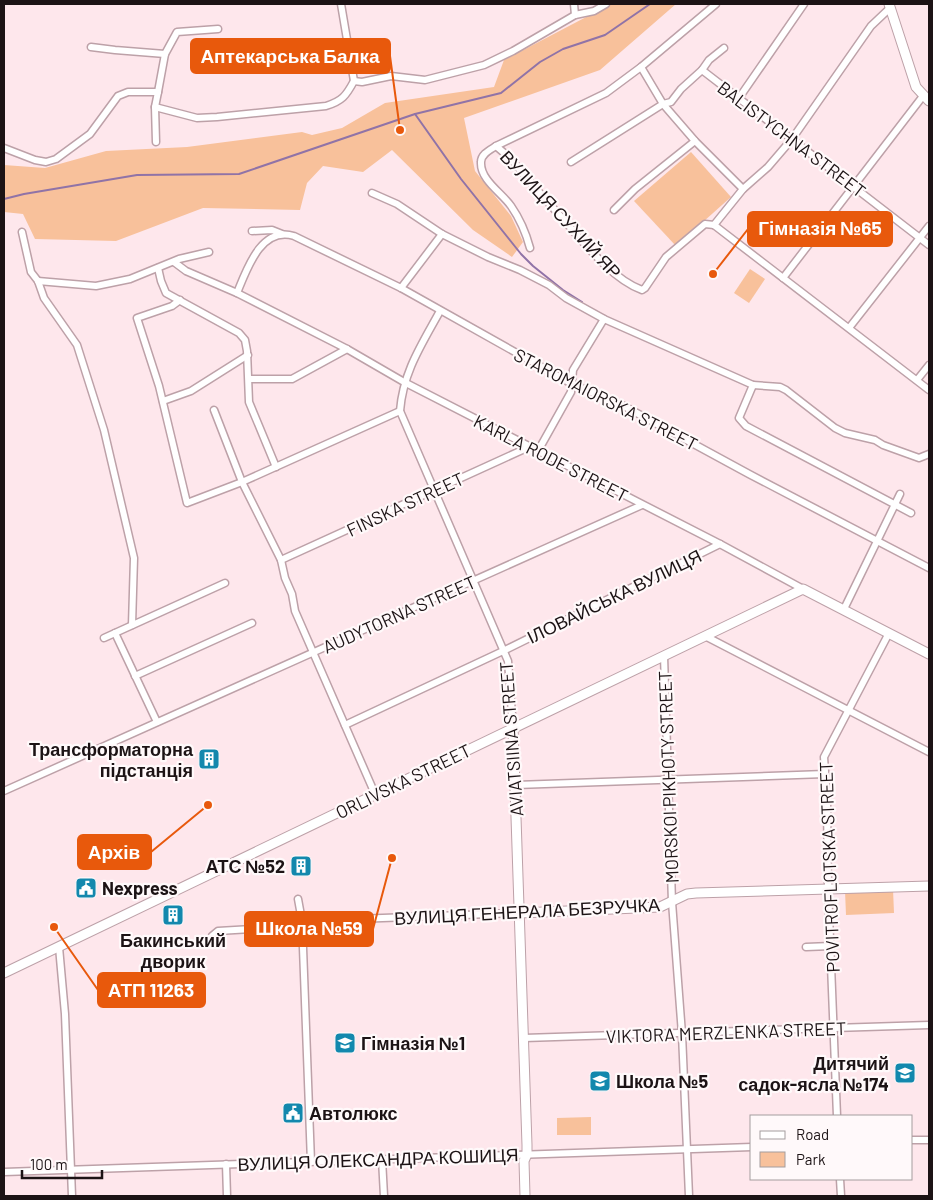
<svg xmlns="http://www.w3.org/2000/svg" width="933" height="1200" font-family="Barlow,sans-serif">
  <style>
    .green { fill: #f8c19b }
    .lines { fill: none; stroke-linecap: round; stroke-linejoin: round }
    .stream { stroke: #9073a7; stroke-width: 2 }
    .street-casing { stroke: #bda1a8; stroke-width: 9 }
    .secondary-casing { stroke: #bda1a8; stroke-width: 11 }
    .street { stroke: #fff; stroke-width: 6 }
    .secondary { stroke: #fff; stroke-width: 9 }
    .labels { text-anchor: middle; dominant-baseline: central; stroke-width: 4.5; stroke-linejoin: round; paint-order: stroke }
    .street-label { font-size: 18px; fill: #1c1315; stroke: #fff9fa }
    .poi-label { font-size: 18px; font-weight: bold; fill: #1c1315; stroke: #fff9fa; text-anchor: start }
    .leader { fill: none; stroke: #e8590c; stroke-width: 2 }
    .callout-dot { fill: #e8590c; stroke: #fff9fa; stroke-width: 2 }
    .callout { fill: #e8590c; stroke: #e8590c; stroke-width: 2 }
    .callout-label { font-size: 19px; text-anchor: middle; font-weight: bold; fill: #fff }
  </style>
  <rect width="100%" height="100%" fill="#fee7ec"/>
  <!-- green -->
  <g class="green">
    <polygon points="611,4 676,4 600,70 464,118 475,171 511,216 523,242 512,257 473,230 392,150 363,172 323,166 307,183 300,210 203,208 116,241 35,239 23,214 4,212 4,165 45,168 106,151 187,147 302,132 312,135 342,128 385,103 494,87 504,60"/>
    <polygon points="691,152 731,197 676,246 634,201"/>
    <polygon points="750,269 765,279 749,303 734,293"/>
    <polygon points="893,889 894,913 846,915 845,891"/>
    <polygon points="591,1117 591,1135 557,1135 557,1118"/>
  </g>
  <g class="lines">
    <!-- stream -->
    <g class="stream">
      <polyline points="415,114 461,179 521,254 533,266 563,290 582,302"/>
      <polyline points="4,199 24,194 137,175 239,174 415,114 501,93 540,62 563,49 605,35 650,4"/>
    </g>
    <!-- street casing -->
    <g class="street-casing">
      <g id="street">
        <polyline points="341,4 354,81"/>
        <polyline points="574,4 575,15"/>
        <polyline points="91,47 115,50 165,54"/>
        <polyline points="641,67 663,104 695,141 743,189"/>
        <polyline points="702,70 929,245"/>
        <polyline points="354,81 362,82 391,76 425,80 484,65 513,51 575,15 594,11 606,4"/>
        <polyline points="739,98 804,4"/>
        <path d="M155,107L197,118L217,117L326,106C342,101 346,96 354,81"/>
        <polyline points="156,142 155,107 158,92 165,54 177,32 218,29"/>
        <path d="M496,146L510,158C527,179 545,199 563,219C584,243 612,279 642,290L645,288L666,257L705,224L714,225"/>
        <polyline points="4,148 35,160 46,162 56,159 90,134 118,96 128,92 158,92"/>
        <polyline points="571,162 663,104 671,102 681,89 702,70 709,60 724,48"/>
        <polyline points="372,193 397,204 442,234 488,257 520,270 549,285 566,298 604,319 753,385 739,418 746,426 911,513"/>
        <polyline points="614,210 635,189 695,141"/>
        <polyline points="714,225 743,189 768,167 792,139 871,26 890,8"/>
        <polyline points="714,225 929,390"/>
        <polyline points="252,231 272,230 282,234"/>
        <polyline points="22,232 31,272 38,281 44,298 77,345 104,430 134,558 132,625"/>
        <path d="M530,248C526,233 520,219 511,206C502,193 480,180 481,162C481,154 490,150 496,146L606,93L641,67L716,4"/>
        <polyline points="174,262 186,271 237,293 347,349 404,382 720,544 803,589"/>
        <polyline points="158,268 161,281 166,293 239,333 245,340 247,351 249,402 276,467"/>
        <polyline points="783,278 923,96"/>
        <polyline points="38,281 96,286 130,279 179,259 209,252"/>
        <polyline points="401,288 442,234"/>
        <path d="M237,293C247,269 261,226 294,236L401,288L572,384L622,405L749,474L929,568"/>
        <polyline points="180,300 172,306 137,318 159,386 187,503 242,482 400,411"/>
        <path d="M440,311C422,344 403,372 400,411L508,661L513,728"/>
        <polyline points="849,328 929,226"/>
        <polyline points="249,379 292,379 347,349"/>
        <polyline points="917,380 929,365"/>
        <polyline points="753,385 780,387 786,390 835,428 845,433 875,440 883,445 919,458 929,454"/>
        <polyline points="163,401 191,391 248,355"/>
        <polyline points="214,410 242,482 281,560 285,578 292,594 295,611 375,794"/>
        <polyline points="538,451 571,392 573,370 604,319"/>
        <polyline points="281,560 529,447"/>
        <polyline points="844,609 900,494"/>
        <polyline points="115,633 157,722"/>
        <polyline points="705,636 929,752"/>
        <polyline points="104,638 225,583"/>
        <polyline points="664,656 672,902 682,1034 689,1196"/>
        <polyline points="135,676 252,623"/>
        <polyline points="345,725 503,651 720,544"/>
        <polyline points="516,785 825,774"/>
        <polyline points="4,791 642,505"/>
        <polyline points="298,899 302,921 311,1162"/>
        <polyline points="302,921 520,913"/>
        <polyline points="212,936 218,931 302,926"/>
        <polyline points="59,947 65,1014 72,1196"/>
        <polyline points="806,947 831,946"/>
        <polyline points="524,1038 929,1025"/>
        <polyline points="837,1116 828,889 827,799 824,757 889,633"/>
        <polyline points="912,1140 929,1140"/>
        <polyline points="382,1159 384,1196"/>
        <polyline points="226,1164 227,1196"/>
        <polyline points="4,1172 752,1147"/>
        <polyline points="840,1179 841,1196"/>
      </g>
    </g>
    <!-- secondary casing -->
    <g class="secondary-casing">
      <g id="secondary">
        <polyline points="889,4 916,87 929,101"/>
        <polyline points="513,728 527,1145 527,1154 524,1161 525,1196"/>
        <polyline points="520,913 660,907 687,894 696,893 929,886"/>
        <polyline points="4,973 803,589 929,654"/>
      </g>
    </g>
    <!-- street -->
    <use href="#street" class="street"/>
    <!-- secondary -->
    <use href="#secondary" class="secondary"/>
  </g>
  <!-- icons -->
  <defs>
    <g id="building-square" transform="scale(1.125)"><rect x="-9" y="-9" width="18" height="18" rx="4" fill="#1388ad" stroke="#fff9fa"/><path d="M-4-6H4V6H1V3H-1V6H-4ZM-2.5-4.3h1.7v1.8h-1.7ZM.8-4.3h1.7v1.8H.8ZM-2.5-1h1.7V.8h-1.7ZM.8-1h1.7V.8H.8Z" fill="#fff"/></g>
    <g id="civic-square" transform="scale(1.125)"><rect x="-9" y="-9" width="18" height="18" rx="4" fill="#1388ad" stroke="#fff9fa"/><path d="M-.6-6.5H3V-4.5H.6V-3L4-1V1h2V6H-6V1h2V-1L-.6-3ZM-1.2 2.5V6h2.4V2.5Z" fill="#fff"/></g>
    <g id="school-square" transform="scale(1.125)"><rect x="-9" y="-9" width="18" height="18" rx="4" fill="#1388ad" stroke="#fff9fa"/><path d="M0-5L7-2L0 1L-7-2ZM-4 1L0 2.5L4 1V4Q0 6-4 4Z" fill="#fff"/></g>
  </defs>
  <g fill-rule="evenodd">
    <use href="#building-square" x="209" y="759"/>
    <use href="#building-square" x="301" y="866"/>
    <use href="#civic-square" x="86" y="888"/>
    <use href="#building-square" x="173" y="915"/>
    <use href="#school-square" x="345" y="1043"/>
    <use href="#school-square" x="905" y="1073"/>
    <use href="#school-square" x="600" y="1081"/>
    <use href="#civic-square" x="293" y="1113"/>
  </g>
  <g class="labels">
    <!-- street labels -->
    <g class="street-label">
      <text transform="translate(792 139) rotate(37)">BALISTYCHNA STREET</text>
      <text transform="translate(561 214) rotate(47)">ВУЛИЦЯ СУХИЙ ЯР</text>
      <text transform="translate(606 399) rotate(27)">STAROMAIORSKA STREET</text>
      <text transform="translate(551 458) rotate(27)">KARLA RODE STREET</text>
      <text transform="translate(405 504) rotate(-25)">FINSKA STREET</text>
      <text transform="translate(614 596) rotate(-26)">ІЛОВАЙСЬКА ВУЛИЦЯ</text>
      <text transform="translate(399 614) rotate(-24)">AUDYTORNA STREET</text>
      <text transform="translate(511 739) rotate(-94)">AVIATSIINA STREET</text>
      <text transform="translate(668 777) rotate(-92)">MORSKOI PIKHOTY STREET</text>
      <text transform="translate(403 781) rotate(-26)">ORLIVSKA STREET</text>
      <text transform="translate(829 867) rotate(-92)">POVITROFLOTSKA STREET</text>
      <text transform="translate(527 911) rotate(-3)">ВУЛИЦЯ ГЕНЕРАЛА БЕЗРУЧКА</text>
      <text transform="translate(726 1032) rotate(-2)">VIKTORA MERZLENKA STREET</text>
      <text transform="translate(378 1159) rotate(-2)">ВУЛИЦЯ ОЛЕКСАНДРА КОШИЦЯ</text>
    </g>
    <!-- poi labels -->
    <g class="poi-label">
      <text x="193" y="749" text-anchor="end">Трансформаторна<tspan x="193" dy="21">підстанція</tspan></text>
      <text x="285" y="866" text-anchor="end">АТС №52</text>
      <text x="102" y="888">Nexpress</text>
      <text x="173" y="940" text-anchor="middle">Бакинський<tspan x="173" dy="21">дворик</tspan></text>
      <text x="361" y="1043">Гімназія №1</text>
      <text x="889" y="1063" text-anchor="end">Дитячий<tspan x="889" dy="21">садок-ясла №174</tspan></text>
      <text x="616" y="1081">Школа №5</text>
      <text x="309" y="1113">Автолюкс</text>
    </g>
  </g>
  <!-- callouts -->
  <path class="leader" d="M400 130L390 56M713 274L748 229M208 805L151 852M392 858L373 929M54 927L98 990"/>
  <g class="callout-dot">
    <circle cx="400" cy="130" r="5"/>
    <circle cx="713" cy="274" r="5"/>
    <circle cx="208" cy="805" r="5"/>
    <circle cx="392" cy="858" r="5"/>
    <circle cx="54" cy="927" r="5"/>
  </g>
  <g class="callout">
    <rect x="191" y="39" width="199" height="34" rx="5"/>
    <rect x="748" y="212" width="144" height="34" rx="5"/>
    <rect x="78" y="835" width="73" height="34" rx="5"/>
    <rect x="245" y="912" width="128" height="34" rx="5"/>
    <rect x="98" y="973" width="107" height="34" rx="5"/>
  </g>
  <g class="callout-label">
    <text x="290" y="63">Аптекарська Балка</text>
    <text x="820" y="235">Гімназія №65</text>
    <text x="114" y="859">Архів</text>
    <text x="309" y="935">Школа №59</text>
    <text x="151" y="997">АТП 11263</text>
  </g>
  <!-- border -->
  <rect width="933" height="1200" fill="none" stroke="#1c1315" stroke-width="10"/>
  <!-- legend -->
  <rect x="750" y="1115" width="162" height="65" fill="#fff9fa" stroke="#a49d9e"/>
  <rect x="760" y="1131" width="25" height="8" fill="#ffffff" stroke="#a49d9e"/>
  <text x="796" y="1140" font-size="15" fill="#1c1315">Road</text>
  <rect x="760" y="1152" width="25" height="15" fill="#f8c19b" stroke="#a49d9e"/>
  <text x="796" y="1165" font-size="15" fill="#1c1315">Park</text>
  <!-- scale -->
  <path d="M22 1170v8h80v-8" fill="none" stroke="#1c1315" stroke-width="2.5"/>
  <text x="30" y="1170" font-size="15" fill="#1c1315" stroke="#fff9fa" stroke-width="4" paint-order="stroke">100 m</text>
</svg>
